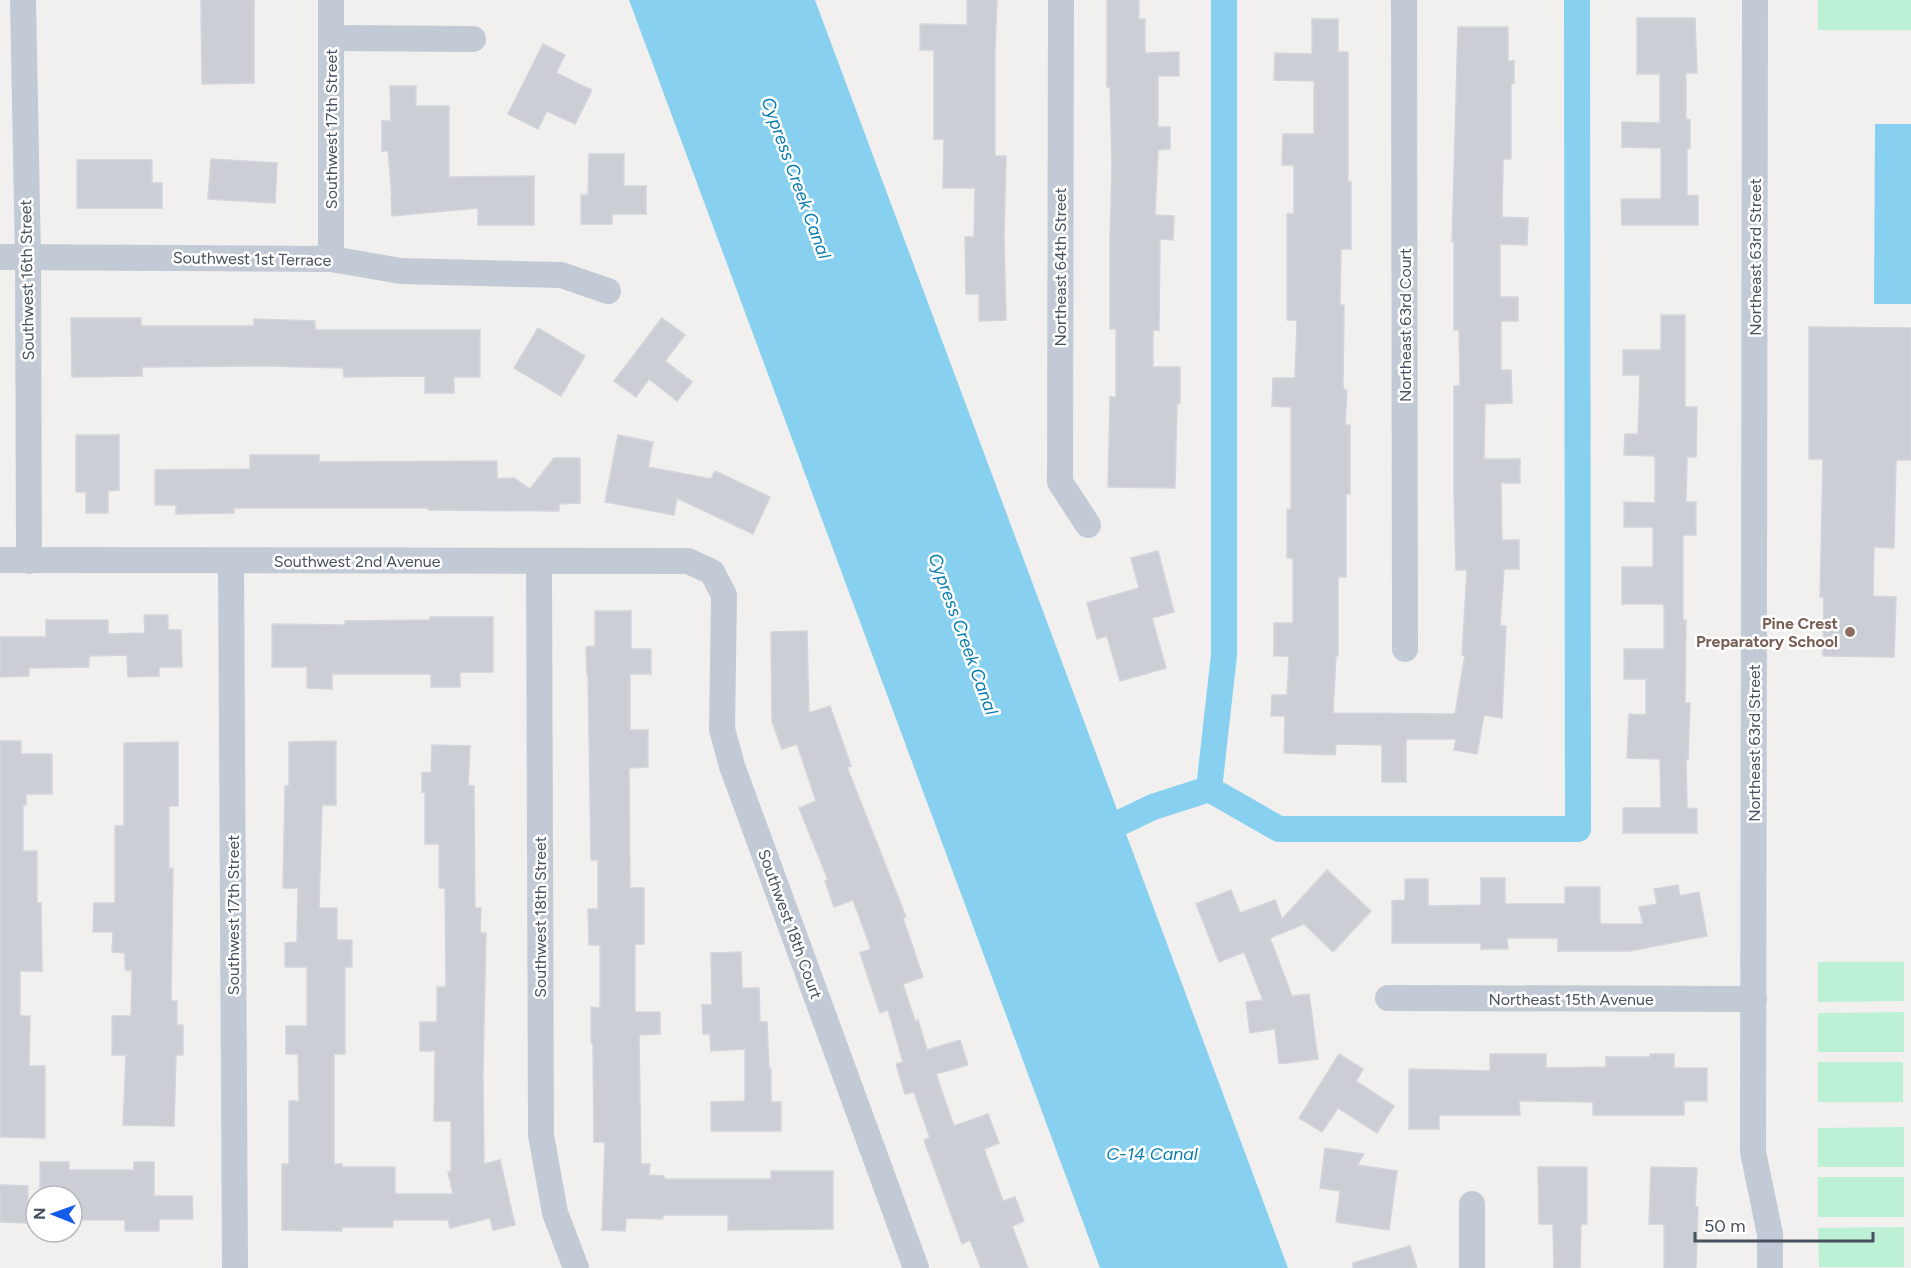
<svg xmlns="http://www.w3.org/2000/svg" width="1911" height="1268" font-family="Figtree,sans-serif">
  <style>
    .green { fill: #bcf1d6 }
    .water { fill: #88d0ef }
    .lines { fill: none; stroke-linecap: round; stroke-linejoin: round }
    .canal { stroke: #88d0ef; stroke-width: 26 }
    .building { fill: #cbced5; stroke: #d3d5db; stroke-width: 1.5 }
    .street { stroke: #c2cad5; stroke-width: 26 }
    .education-dot { fill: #8d6e63; stroke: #fff; stroke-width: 2 }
    .labels { text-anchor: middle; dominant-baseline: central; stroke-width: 5; stroke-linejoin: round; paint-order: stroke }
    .street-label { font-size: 16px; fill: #47515e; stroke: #fff }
    .education-label { font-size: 16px; font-weight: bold; fill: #785e54; stroke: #fff; text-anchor: end }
    .water-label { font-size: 18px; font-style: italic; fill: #077db0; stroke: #fff }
  </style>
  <rect width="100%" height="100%" fill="#f2f0ef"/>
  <!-- green -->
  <g class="green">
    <rect x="1818" y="0" width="93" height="30"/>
    <polygon points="1818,962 1904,962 1904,1001 1818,1002"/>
    <polygon points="1904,1012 1904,1052 1818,1052 1818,1013"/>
    <rect x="1818" y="1062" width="85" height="40"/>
    <polygon points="1904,1127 1904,1167 1818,1167 1818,1128"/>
    <rect x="1818" y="1177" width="86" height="40"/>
    <polygon points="1904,1227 1904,1267 1819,1267 1818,1228"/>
  </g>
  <!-- water -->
  <g class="water">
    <polygon points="629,0 815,0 1288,1268 1100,1268"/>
    <polygon points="1875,124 1911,124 1911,304 1874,304"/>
  </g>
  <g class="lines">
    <!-- canal -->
    <g class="canal">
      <polyline points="1209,789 1224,655 1224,0"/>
      <polyline points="1090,837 1153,807 1209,789 1279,829 1578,829 1577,0"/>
    </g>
  </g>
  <!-- building -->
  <g class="building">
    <polygon points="201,0 254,0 254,83 202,84"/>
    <polygon points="967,0 997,0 995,52 995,156 1006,156 1004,237 1006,320 979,321 979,294 966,294 965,237 974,237 975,188 943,188 944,139 934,139 934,50 920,50 920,24 967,25"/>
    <polygon points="1107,0 1139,0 1139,19 1145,19 1145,53 1179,52 1179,76 1158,76 1158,127 1170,127 1170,149 1158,150 1155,215 1174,216 1173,240 1160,239 1159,330 1153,330 1153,367 1180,367 1180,403 1177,403 1175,488 1108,487 1110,397 1116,397 1116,329 1110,329 1110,237 1112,168 1110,87 1107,87"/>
    <polygon points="1637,18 1695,18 1697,73 1686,73 1686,119 1690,120 1690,148 1687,148 1687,195 1698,196 1698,225 1622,225 1621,199 1661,199 1661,148 1622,147 1622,122 1660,123 1660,74 1637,74"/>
    <polygon points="1312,19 1338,19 1338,52 1348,52 1348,182 1351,182 1351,249 1341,249 1340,305 1344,305 1343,389 1347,390 1345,425 1350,425 1350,494 1346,494 1346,577 1338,577 1338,656 1336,656 1333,713 1455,714 1465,655 1462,655 1467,570 1456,570 1454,494 1454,386 1460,386 1459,330 1454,330 1454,242 1452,242 1458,27 1508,27 1508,61 1514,61 1514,83 1511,83 1511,159 1503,159 1502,217 1528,218 1527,245 1500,244 1500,297 1518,297 1518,321 1501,321 1501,370 1511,370 1512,403 1485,404 1484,459 1520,459 1520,483 1501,483 1502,540 1519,540 1519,569 1504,569 1500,626 1506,626 1502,718 1484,715 1477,754 1454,750 1456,739 1406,739 1406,782 1382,782 1382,745 1336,744 1335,755 1284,753 1285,716 1271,716 1272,695 1287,695 1289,656 1274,656 1274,623 1293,623 1293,558 1287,558 1287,509 1291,509 1291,407 1272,406 1273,378 1295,378 1297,320 1287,320 1287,214 1294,214 1294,165 1282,165 1283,134 1314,134 1314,81 1274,80 1275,53 1312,54"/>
    <polygon points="543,44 565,55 556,73 592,90 575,124 547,111 538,129 508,114"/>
    <polygon points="390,86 416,86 416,106 449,106 449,177 534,176 534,225 478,225 478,208 392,216 391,197 392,197 388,151 382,151 382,121 391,121"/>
    <polygon points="589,154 624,154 624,186 646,186 646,214 612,214 612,224 581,224 581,195 588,195"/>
    <polygon points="211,159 277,163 275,203 208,199"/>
    <polygon points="77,160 152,160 152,183 162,183 162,208 77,208"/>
    <polygon points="1661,315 1685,315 1685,407 1697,407 1696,457 1687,457 1686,502 1696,502 1696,535 1683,535 1683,620 1686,620 1685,703 1690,703 1688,760 1686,760 1687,808 1697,809 1697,833 1623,833 1623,808 1661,808 1660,759 1627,758 1629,714 1646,715 1646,679 1624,679 1624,649 1664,649 1664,604 1622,604 1622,567 1653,567 1653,527 1624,527 1624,502 1655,503 1655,456 1624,455 1625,434 1638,434 1640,375 1623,375 1623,350 1661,350"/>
    <polygon points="71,318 141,318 141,326 254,326 254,319 315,321 315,330 480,330 480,377 454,377 454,393 425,393 425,376 344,377 343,368 269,366 142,367 142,376 72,377"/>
    <polygon points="662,318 685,335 665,361 692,382 677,401 649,379 636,397 614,381"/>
    <polygon points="1809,327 1911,328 1911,460 1896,460 1894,548 1874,547 1873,596 1896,597 1894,657 1823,656 1824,597 1820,597 1823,459 1809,459"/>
    <polygon points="538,328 585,356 561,396 514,368"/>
    <polygon points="76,435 119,435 119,490 108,491 108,513 86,513 86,492 76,492"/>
    <polygon points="618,435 653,442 648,467 711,479 715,471 770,497 753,534 677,498 674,515 605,502"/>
    <polygon points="250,455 319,455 319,462 497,461 497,479 514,478 530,489 554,458 580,458 580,503 559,504 559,511 428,510 428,508 234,508 234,513 176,514 176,505 155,505 155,470 250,469"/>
    <polygon points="1158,551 1174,612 1152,618 1166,668 1120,681 1107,636 1097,639 1087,603 1139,588 1131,558"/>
    <polygon points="595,611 631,611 631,649 651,649 651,674 630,674 630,730 648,730 648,767 629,768 630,888 644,888 644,944 635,944 635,1012 660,1012 660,1034 639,1035 641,1164 650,1164 649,1175 664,1176 664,1179 771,1179 771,1171 833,1171 833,1229 728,1230 728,1215 663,1215 663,1219 626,1218 625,1231 602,1230 605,1142 594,1142 593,1043 591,1043 591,1007 600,1008 600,945 589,945 588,909 598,909 598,860 591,860 588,674 587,674 586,647 595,646"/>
    <polygon points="144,615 168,615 168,630 181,630 182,667 159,667 159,676 128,677 127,655 89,656 89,667 29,668 29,676 0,677 0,637 46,637 46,620 108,620 108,634 145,633"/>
    <polygon points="430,617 493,617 493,672 460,672 460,687 431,687 431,674 332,674 332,689 307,688 307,667 272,667 272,624 345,625 345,621 430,620"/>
    <polygon points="807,631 809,713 830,706 851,766 847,767 906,917 903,918 923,977 903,984 915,1021 918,1020 927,1050 960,1040 968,1065 936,1074 954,1126 988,1114 999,1143 984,1149 1003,1201 1015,1197 1024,1221 1012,1226 1028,1268 981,1268 970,1240 962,1244 924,1140 930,1138 914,1092 905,1094 896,1064 903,1062 888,1010 880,1013 860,953 871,949 853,900 834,907 825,881 828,880 799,808 816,801 797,744 782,749 772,721 771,632"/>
    <polygon points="0,741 21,741 21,754 52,754 52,794 26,794 26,805 23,805 23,851 37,851 37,903 41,903 42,971 20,971 20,1016 30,1016 29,1066 45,1066 45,1138 0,1137"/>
    <polygon points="336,741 336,805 322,805 319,908 337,908 337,940 352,940 352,967 345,967 345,1054 334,1054 334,1164 342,1164 342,1167 395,1167 395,1194 453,1194 448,1172 451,1172 451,1121 434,1121 435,1051 420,1051 420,1022 437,1022 437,987 446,987 445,888 439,888 439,844 425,844 425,792 422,792 422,772 431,773 432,745 470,746 468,785 474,786 475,908 481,908 480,933 486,933 483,1072 484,1164 500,1160 515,1225 493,1230 490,1218 450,1228 448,1220 393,1220 393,1227 342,1227 342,1231 282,1230 282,1164 289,1164 289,1101 299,1101 298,1054 286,1054 286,1026 307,1026 307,967 285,967 285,943 297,942 298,888 283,888 285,786 289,786 289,742"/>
    <polygon points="178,742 178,806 169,806 169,869 173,868 171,1001 177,1001 177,1025 183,1025 183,1055 176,1055 174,1126 123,1125 126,1055 112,1055 112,1016 131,1016 132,971 125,970 125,953 112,952 113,932 93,932 94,903 115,903 115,826 124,826 124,743"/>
    <polygon points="1327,870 1371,911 1333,952 1304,924 1270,938 1292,996 1309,994 1318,1059 1279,1064 1275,1029 1250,1033 1246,1002 1263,1000 1244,952 1219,962 1196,904 1231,890 1240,913 1275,900 1282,919"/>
    <polygon points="1481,878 1505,878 1505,904 1565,904 1565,887 1600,887 1600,924 1643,924 1639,907 1657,904 1654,889 1678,885 1680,896 1699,892 1707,936 1630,951 1558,951 1558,938 1507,938 1508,949 1481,949 1481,943 1392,943 1392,901 1405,900 1405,879 1428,879 1428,906 1481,905"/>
    <polygon points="741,952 742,988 759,988 760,1022 767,1022 769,1069 771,1069 771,1102 781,1102 781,1131 711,1131 711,1102 745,1101 745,1049 711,1051 710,1034 703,1034 702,1005 712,1005 711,953"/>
    <polygon points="1339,1054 1363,1069 1356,1081 1394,1106 1377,1133 1338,1108 1322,1132 1299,1118"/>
    <polygon points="1490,1054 1546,1054 1546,1068 1606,1067 1606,1057 1650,1057 1650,1054 1674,1054 1674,1068 1707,1068 1707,1101 1684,1101 1684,1115 1593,1115 1593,1102 1519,1101 1520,1115 1439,1115 1439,1129 1409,1129 1409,1069 1490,1071"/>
    <polygon points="1325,1148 1364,1154 1357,1165 1397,1171 1389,1230 1336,1222 1340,1191 1320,1188"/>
    <polygon points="40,1162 69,1162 69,1170 134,1170 134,1162 154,1162 154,1196 192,1196 193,1219 159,1219 159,1231 125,1231 125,1220 72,1220 72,1196 40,1196"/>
    <polygon points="1538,1167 1587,1167 1587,1224 1581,1224 1580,1268 1554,1268 1553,1224 1539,1224"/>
    <polygon points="1651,1167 1697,1168 1695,1207 1698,1207 1696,1268 1664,1268 1664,1224 1649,1224"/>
    <polygon points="0,1185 28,1186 27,1223 0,1222"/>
    <polygon points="1410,1246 1417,1268 1353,1268 1353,1263"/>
  </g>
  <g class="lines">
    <!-- street -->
    <g class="street">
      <polyline points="23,0 28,257 29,561"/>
      <polyline points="1061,0 1060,482 1088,525"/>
      <polyline points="1404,0 1405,649"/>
      <polyline points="1755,0 1753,1152 1770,1234 1770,1268"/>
      <polyline points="332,38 473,39"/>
      <polyline points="0,257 331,259 401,271 561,275 608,291"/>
      <polyline points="331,259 331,0"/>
      <polyline points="0,560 688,561 712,572 724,595 722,729 732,766 916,1268"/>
      <polyline points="231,561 235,1268"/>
      <polyline points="539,561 541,1135 555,1213 576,1268"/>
      <polyline points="1388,998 1754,999"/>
      <polyline points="1472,1204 1472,1268"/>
    </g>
  </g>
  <!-- markers -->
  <circle class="education-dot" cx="1850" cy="632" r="6"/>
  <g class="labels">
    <!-- street labels -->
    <g class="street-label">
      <text transform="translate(331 129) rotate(-90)">Southwest 17th Street</text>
      <text transform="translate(1755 257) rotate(-90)">Northeast 63rd Street</text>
      <text transform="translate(252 259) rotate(1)">Southwest 1st Terrace</text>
      <text transform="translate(1060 267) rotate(-90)">Northeast 64th Street</text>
      <text transform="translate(27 280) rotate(-91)">Southwest 16th Street</text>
      <text transform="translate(1405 325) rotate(-90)">Northeast 63rd Court</text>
      <text x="357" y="561">Southwest 2nd Avenue</text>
      <text transform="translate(1754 743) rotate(-90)">Northeast 63rd Street</text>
      <text transform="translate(233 915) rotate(-90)">Southwest 17th Street</text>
      <text transform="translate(540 917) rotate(-90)">Southwest 18th Street</text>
      <text transform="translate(790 924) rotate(70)">Southwest 18th Court</text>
      <text x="1571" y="999">Northeast 15th Avenue</text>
    </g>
    <!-- education labels -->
    <g class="education-label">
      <text x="1838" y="623">Pine Crest<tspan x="1838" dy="18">Preparatory School</tspan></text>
    </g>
    <!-- water labels -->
    <g class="water-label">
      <text transform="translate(796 178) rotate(70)">Cypress Creek Canal</text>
      <text transform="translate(963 634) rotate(70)">Cypress Creek Canal</text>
      <text x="1152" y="1154">C-14 Canal</text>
    </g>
  </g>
  <!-- north arrow -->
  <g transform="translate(54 1214) rotate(271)"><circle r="28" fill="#ffffff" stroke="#b5b9bf" stroke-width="1.5"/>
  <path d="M0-4.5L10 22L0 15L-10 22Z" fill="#125ce9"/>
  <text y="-9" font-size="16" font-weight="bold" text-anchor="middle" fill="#47515e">N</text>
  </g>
  <!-- scale -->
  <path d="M1695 1232v9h178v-9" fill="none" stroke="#47515e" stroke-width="3"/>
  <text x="1704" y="1232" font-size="18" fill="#47515e" stroke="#ffffff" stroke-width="4.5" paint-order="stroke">50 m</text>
</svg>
